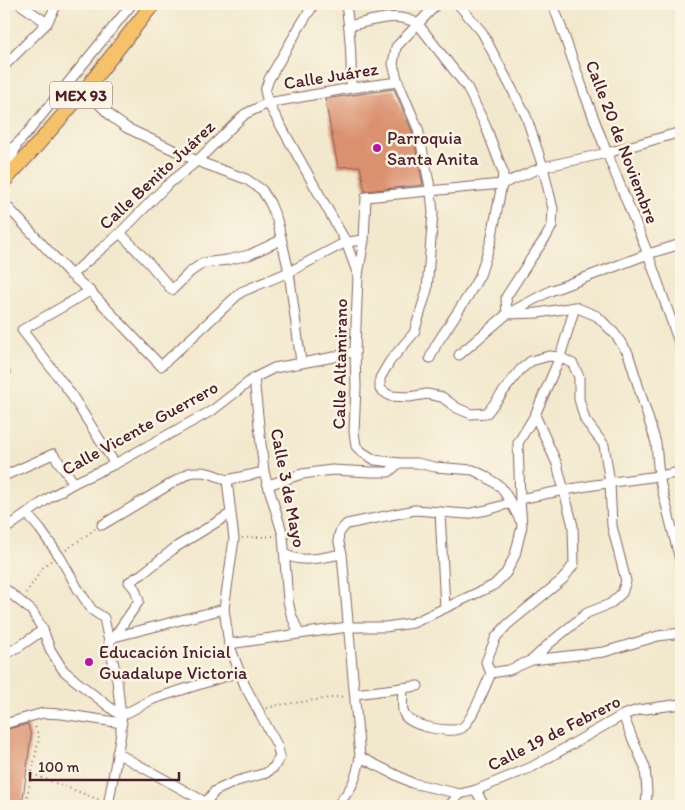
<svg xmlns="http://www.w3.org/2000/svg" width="685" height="810" font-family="Itim,sans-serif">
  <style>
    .building { fill: #da916f }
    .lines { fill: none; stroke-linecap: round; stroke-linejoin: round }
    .minor-casing { stroke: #856564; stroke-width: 11 }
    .primary-casing { stroke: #856564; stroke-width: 16 }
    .path { stroke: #856564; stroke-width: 2; stroke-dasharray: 1 4; stroke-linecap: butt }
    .minor { stroke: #fff; stroke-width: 9 }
    .primary { stroke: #f5c16b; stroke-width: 14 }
    .poi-dot { fill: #b5179e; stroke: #fcf5e5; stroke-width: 2 }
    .labels { text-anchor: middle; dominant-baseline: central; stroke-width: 5; stroke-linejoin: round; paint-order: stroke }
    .shield { fill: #fcf5e5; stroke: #7f5f63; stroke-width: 1 }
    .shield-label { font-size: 16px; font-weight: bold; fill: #4a1f2b }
    .street-label { font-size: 18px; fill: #4a1f2b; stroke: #fcf5e5 }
    .poi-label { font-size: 18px; fill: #4a1f2b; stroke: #fcf5e5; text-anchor: start }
  </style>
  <rect width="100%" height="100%" fill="#fcf5e5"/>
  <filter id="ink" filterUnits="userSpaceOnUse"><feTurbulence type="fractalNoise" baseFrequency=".02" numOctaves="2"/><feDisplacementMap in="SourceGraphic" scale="10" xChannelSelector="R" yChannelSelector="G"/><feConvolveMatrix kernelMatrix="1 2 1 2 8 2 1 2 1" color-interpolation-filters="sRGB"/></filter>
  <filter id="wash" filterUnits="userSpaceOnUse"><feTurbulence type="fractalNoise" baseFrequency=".0096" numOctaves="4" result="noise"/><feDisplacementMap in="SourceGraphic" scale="20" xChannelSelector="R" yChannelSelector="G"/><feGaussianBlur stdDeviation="1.12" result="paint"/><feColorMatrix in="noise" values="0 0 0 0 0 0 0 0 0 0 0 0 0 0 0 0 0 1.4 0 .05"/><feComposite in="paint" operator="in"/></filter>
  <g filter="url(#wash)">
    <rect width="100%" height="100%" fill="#f2e8cd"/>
    <g id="blocks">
      <!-- building -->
      <g class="building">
        <polygon points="394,89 412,131 423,185 365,191 360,166 338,167 325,99"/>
        <polygon points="28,724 31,736 22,806 12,806 4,804 4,730"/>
      </g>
    </g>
  </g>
  <g filter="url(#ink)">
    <use href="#blocks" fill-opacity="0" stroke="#856564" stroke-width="1"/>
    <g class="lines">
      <!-- minor casing -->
      <g class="minor-casing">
        <g id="minor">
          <polyline points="20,4 47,23"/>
          <polyline points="314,4 300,26 269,79 265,91 268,103 346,242 358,275"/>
          <path d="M346,4C350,32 352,60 351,88"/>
          <polyline points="437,4 396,47 393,64 398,82 418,129 431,192 433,213 427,290 414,333 390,361 380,378 380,389 390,396 409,397 427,394 442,397 457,408 471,414 487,413 520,370 531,361 549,356 560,357 573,364 579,377 579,399 585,420 604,445 610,483 612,526 626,581 622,593 610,604 587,613 550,643 532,660"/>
          <polyline points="458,4 482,32 526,116 543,167 553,209 552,226 546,237 532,257 506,297 507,314 538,313 575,307 597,316 615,334 628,353 656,443 659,477 681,564"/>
          <polyline points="553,4 585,95 607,153 648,254 681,348"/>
          <path d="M349,26C371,21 397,11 418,24L467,87L486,127L503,172L502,184L491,241L480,275L468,296L436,345L430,358"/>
          <polyline points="4,66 47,23 57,4"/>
          <polyline points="85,90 113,118 127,128 197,161 246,179 262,190 270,203 277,220 289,272 301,362"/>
          <polyline points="4,155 17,144 28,132 132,4"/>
          <polyline points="4,171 12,158 17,144"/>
          <polyline points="4,203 71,275 90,291 161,366 241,292 289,272 346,242 364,240"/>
          <polyline points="120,233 149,263 172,290 190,272 203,263 227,260 249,255 281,240"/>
          <polyline points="71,275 120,233 166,186 197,161 245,114 268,103 351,88 398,82"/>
          <polyline points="90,291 22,330 69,391 115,464"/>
          <polyline points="459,355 507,314 550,291 648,254 681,244"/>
          <polyline points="4,374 5,373"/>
          <polyline points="254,378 264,472 283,535 288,601 291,614 299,634"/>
          <polyline points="4,476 53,454 74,483"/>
          <polyline points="227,480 264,472"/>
          <polyline points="268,485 302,474 332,470 371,472 389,472 399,463"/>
          <path d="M520,499C549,493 578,487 608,483C632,479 657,477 681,472"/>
          <polyline points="511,503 501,487 485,476 473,470 435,467 417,463 399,463 375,460 362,452 356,446 354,432 356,387 355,351 358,275 364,240 366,197 502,184 543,167 607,153 681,132"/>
          <polyline points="440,512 445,608"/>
          <polyline points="27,514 40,529 60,557 78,589 92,610 104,618 109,642"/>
          <polyline points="230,514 176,547 142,574 129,582 135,589 139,601 114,637 109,642 117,680 121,716 153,699 239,672"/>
          <path d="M102,525L189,473C204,470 213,474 227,480"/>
          <polyline points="4,530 49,498 74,483 115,464 213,410 254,378 274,368 334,357 355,351"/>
          <path d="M285,554C300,564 326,557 342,554"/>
          <polyline points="4,588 32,611 43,630 50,649 63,670 76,681 121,716 121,733 108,806"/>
          <polyline points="114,637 224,609"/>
          <polyline points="229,644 348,627 385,627 413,623 494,585 506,573 515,555 522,526 520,499 518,443 535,415 560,357 575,307"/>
          <polyline points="4,655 20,646 43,630"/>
          <polyline points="491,673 509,670 532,660 604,652 658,636 681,633"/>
          <path d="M403,687C403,695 401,707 404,714C409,726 451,734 462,728C471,722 486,685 491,673L486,662L496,637L508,624L563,579L574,564L573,526L557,464L535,415"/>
          <polyline points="355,694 418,686"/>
          <polyline points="623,715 632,738 645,767 647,792 646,806"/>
          <polyline points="4,724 43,713 62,714 122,723"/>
          <polyline points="117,753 205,802"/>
          <polyline points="360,757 412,783 460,794 476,790 532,767 623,715 638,710 681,704"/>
          <polyline points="476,790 484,806"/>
          <polyline points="203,806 215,791 237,781 266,773 274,767 280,757 277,745 245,686 229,644 224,609 234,539 227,480"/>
          <path d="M337,806C352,787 356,782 360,757L342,554C338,540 335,534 347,524L415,510L466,514L487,510L511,503L520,520"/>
          <polyline points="449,806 460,794"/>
        </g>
      </g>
      <!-- primary casing -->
      <g class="primary-casing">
        <polyline id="primary" points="4,181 37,145 85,90 153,4"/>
      </g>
      <!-- path -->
      <g class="path">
        <polyline points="242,538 274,536"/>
        <polyline points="66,550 95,529"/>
        <polyline points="26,593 44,566 52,560"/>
        <polyline points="267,708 278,705 346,696"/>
        <polyline points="32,774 100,800"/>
        <polyline points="25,806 39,738 35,726"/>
      </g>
      <!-- minor -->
      <use href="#minor" class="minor"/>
      <!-- primary -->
      <use href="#primary" class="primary"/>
    </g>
  </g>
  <!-- markers -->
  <g class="poi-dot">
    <circle cx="377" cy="148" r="5"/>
    <circle cx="89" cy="662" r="5"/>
  </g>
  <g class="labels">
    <!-- shield labels -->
    <rect class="shield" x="50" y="81.5" width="62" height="27" rx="4"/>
    <g class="shield-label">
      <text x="81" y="95">MEX 93</text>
    </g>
    <!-- street labels -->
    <g class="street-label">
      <text transform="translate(331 76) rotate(-9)">Calle Juárez</text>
      <text transform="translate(622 142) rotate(69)">Calle 20 de Noviembre</text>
      <text transform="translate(157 175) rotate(-43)">Calle Benito Juárez</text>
      <text transform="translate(340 364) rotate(-89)">Calle Altamirano</text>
      <text transform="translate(140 428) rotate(-29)">Calle Vicente Guerrero</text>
      <text transform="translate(288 488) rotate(79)">Calle 3 de Mayo</text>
      <text transform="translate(554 733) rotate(-27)">Calle 19 de Febrero</text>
    </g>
    <!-- poi labels -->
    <g class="poi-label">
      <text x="387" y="138">Parroquia<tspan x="387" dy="21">Santa Anita</tspan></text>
      <text x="99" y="652">Educación Inicial<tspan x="99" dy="21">Guadalupe Victoria</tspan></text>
    </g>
  </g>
  <!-- margin -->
  <rect width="685" height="810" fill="none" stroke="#fcf5e5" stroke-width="20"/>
  <!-- scale -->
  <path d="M30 772v8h149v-8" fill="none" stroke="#4a1f2b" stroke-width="2.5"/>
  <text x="38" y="772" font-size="15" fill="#4a1f2b" stroke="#fcf5e5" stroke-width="4" paint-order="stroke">100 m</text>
</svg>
